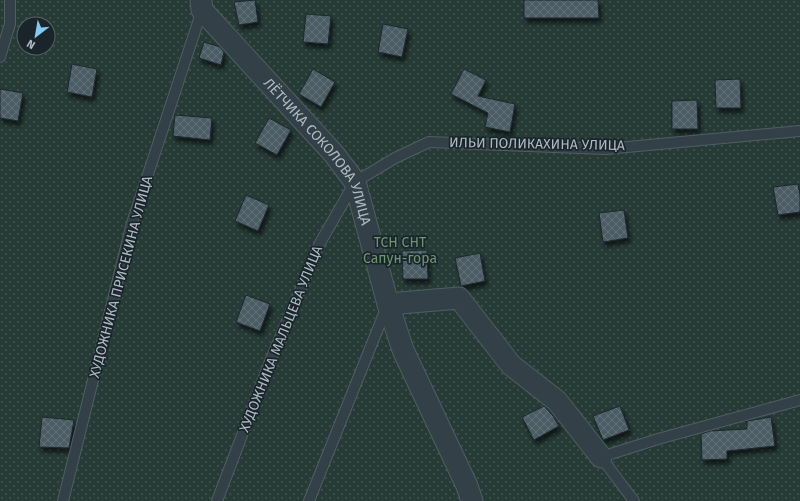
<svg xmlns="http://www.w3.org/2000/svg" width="800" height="501" font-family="'Fira Sans',sans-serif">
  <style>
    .park { fill: url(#park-dots); fill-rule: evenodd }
    .building { fill: url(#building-cross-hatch); stroke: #1c272d; filter: url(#shadow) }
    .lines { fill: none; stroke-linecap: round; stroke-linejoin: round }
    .lane-casing { stroke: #525e64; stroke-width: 12 }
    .street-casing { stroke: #525e64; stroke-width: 23 }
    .lane { stroke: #344047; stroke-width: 10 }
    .street { stroke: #344047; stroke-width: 21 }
    .labels { text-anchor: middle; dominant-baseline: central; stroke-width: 3.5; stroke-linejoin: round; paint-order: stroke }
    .street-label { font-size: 14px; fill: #afbcc3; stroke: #1a252b }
    .park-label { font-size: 14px; fill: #709770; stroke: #1a252b }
  </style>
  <defs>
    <pattern id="park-dots" width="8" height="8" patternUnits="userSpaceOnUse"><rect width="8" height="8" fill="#263b36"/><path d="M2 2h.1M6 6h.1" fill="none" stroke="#435551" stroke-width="1.8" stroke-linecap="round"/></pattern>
    <pattern id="building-cross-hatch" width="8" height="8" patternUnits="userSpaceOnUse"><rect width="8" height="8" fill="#4c5c65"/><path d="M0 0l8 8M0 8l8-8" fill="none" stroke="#637179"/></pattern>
    <filter id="shadow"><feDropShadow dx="2.5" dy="4.5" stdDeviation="2" flood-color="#0009"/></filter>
  </defs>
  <rect width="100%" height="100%" fill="#212f36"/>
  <!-- park -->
  <path class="park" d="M0,0H800V501H0ZM24,24H48V48H24Z"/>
  <!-- building -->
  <g class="building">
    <polygon points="255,0 258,22 239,25 234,2"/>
    <polygon points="524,0 598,0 599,18 524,18"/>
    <polygon points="306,14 331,16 328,44 303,42"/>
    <polygon points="383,24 408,29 402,57 378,52"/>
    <polygon points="204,42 220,47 224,52 221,65 199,58"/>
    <polygon points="72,64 97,69 92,97 67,92"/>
    <polygon points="313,69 335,82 321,107 299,94"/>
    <polygon points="464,69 486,80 478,96 515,104 510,132 485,127 488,113 451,94"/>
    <polygon points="740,79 741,108 716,108 715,80"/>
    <polygon points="0,89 23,93 18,121 0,118"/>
    <polygon points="697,100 698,129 672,129 672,101"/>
    <polygon points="175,115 212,118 210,140 173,136"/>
    <polygon points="269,118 291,130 277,155 255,143"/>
    <polygon points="798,184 800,195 800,212 778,215 773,187"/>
    <polygon points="246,195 269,205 258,231 235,221"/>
    <polygon points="624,210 628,238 603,242 599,213"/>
    <polygon points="427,250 428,279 403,279 402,251"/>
    <polygon points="480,253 485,281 461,286 455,258"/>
    <polygon points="246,295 270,304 260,331 236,322"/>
    <polygon points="544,406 553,416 559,426 534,440 522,417"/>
    <polygon points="620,406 629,430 603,440 593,416"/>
    <polygon points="42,417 74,420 69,448 39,447"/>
    <polygon points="771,417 775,446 727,451 727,459 702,460 701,434 710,431 747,429 747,421"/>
  </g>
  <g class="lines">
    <!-- lane casing -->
    <g class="lane-casing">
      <g id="lane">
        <polyline points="0,57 10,24 10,0"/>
        <polyline points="63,501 132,223 202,10"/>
        <polyline points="217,501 271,359 320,243 355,182 395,158 429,142 606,149 800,131"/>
        <polyline points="309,501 387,306"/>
        <polyline points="634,501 601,457 658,439 800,400"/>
      </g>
    </g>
    <!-- street casing -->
    <g class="street-casing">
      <g id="street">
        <path id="s1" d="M201,0L202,10L334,154L355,182L388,304L403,350L467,486L472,501"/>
        <polyline points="388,304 459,298 511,365 557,401 601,457"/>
      </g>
    </g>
    <!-- lane -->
    <use href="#lane" class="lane"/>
    <!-- street -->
    <use href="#street" class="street"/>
  </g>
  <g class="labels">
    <!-- street labels -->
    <g class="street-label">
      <text transform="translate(537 144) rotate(1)">ИЛЬИ ПОЛИКАХИНА УЛИЦА</text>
      <text stroke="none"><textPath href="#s1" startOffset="195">ЛЁТЧИКА СОКОЛОВА УЛИЦА</textPath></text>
      <text transform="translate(121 277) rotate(-75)">ХУДОЖНИКА ПРИСЕКИНА УЛИЦА</text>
      <text transform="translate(281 339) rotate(-68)">ХУДОЖНИКА МАЛЬЦЕВА УЛИЦА</text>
    </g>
    <!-- park labels -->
    <g class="park-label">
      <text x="400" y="242">ТСН СНТ<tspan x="400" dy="16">Сапун-гора</tspan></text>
    </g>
  </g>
  <!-- north arrow -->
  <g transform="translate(36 36) rotate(211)"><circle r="19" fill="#1a252b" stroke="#566168"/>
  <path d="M0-3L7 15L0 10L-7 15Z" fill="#85c9f1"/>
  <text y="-6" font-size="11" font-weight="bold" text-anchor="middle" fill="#afbcc3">N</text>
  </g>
</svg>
